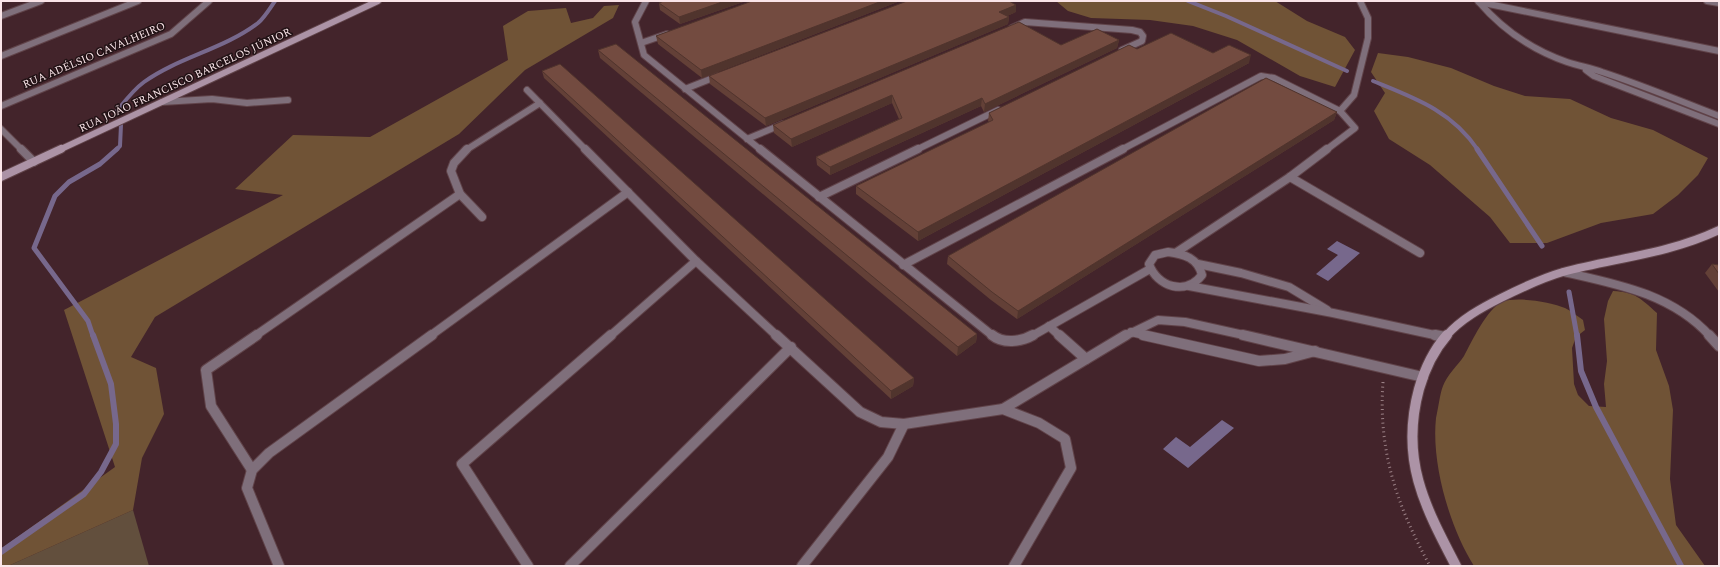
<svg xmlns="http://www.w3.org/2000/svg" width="1720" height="567" font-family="Spectral,serif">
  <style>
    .green { fill: #624f3d }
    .forest { fill: #705336 }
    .water { fill: #77688c }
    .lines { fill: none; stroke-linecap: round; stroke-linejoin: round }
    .stream-far2 { stroke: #77688c; stroke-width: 4 }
    .stream-far1 { stroke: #77688c; stroke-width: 5 }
    .stream { stroke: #77688c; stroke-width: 6 }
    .lane-far2-casing { stroke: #604349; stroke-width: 8 }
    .lane-far1-casing { stroke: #604349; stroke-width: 10 }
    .lane-casing { stroke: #604349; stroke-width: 12 }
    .street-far2-casing { stroke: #604349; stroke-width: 8 }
    .street-far1-casing { stroke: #604349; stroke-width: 10 }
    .street-casing { stroke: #604349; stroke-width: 12 }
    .secondary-far2-casing { stroke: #604349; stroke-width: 8 }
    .secondary-far1-casing { stroke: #604349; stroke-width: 10 }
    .secondary-casing { stroke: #604349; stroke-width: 12 }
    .path { stroke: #9b8186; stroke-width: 3; stroke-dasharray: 1 3.5; stroke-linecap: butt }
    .lane-far2 { stroke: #7f6f7b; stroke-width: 6 }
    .lane-far1 { stroke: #7f6f7b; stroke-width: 8 }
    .lane { stroke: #7f6f7b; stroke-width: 10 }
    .street-far2 { stroke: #7f6f7b; stroke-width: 6 }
    .street-far1 { stroke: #7f6f7b; stroke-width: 8 }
    .street { stroke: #7f6f7b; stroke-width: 10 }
    .secondary-far2 { stroke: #ac93a6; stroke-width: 6 }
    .secondary-far1 { stroke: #ac93a6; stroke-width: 8 }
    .secondary { stroke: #ac93a6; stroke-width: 10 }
    .wall { fill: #634037 }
    .shaded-wall { fill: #50342d }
    .building { fill: #734b40; stroke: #50342d }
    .labels { text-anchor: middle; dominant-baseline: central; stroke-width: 3; stroke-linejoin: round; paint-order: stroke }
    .far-street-label { font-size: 11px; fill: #fae4e8; stroke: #211215 }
  </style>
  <rect width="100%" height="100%" fill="#43242b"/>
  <!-- green -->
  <polygon class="green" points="133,510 149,566 8,566"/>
  <!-- forest -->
  <g class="forest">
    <polygon points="1056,1 1275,1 1307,21 1345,37 1355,50 1335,87 1300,76 1237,40 1193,26 1150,20 1091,18 1068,11"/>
    <polygon points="619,5 613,18 525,70 459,134 155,317 131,357 156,368 164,414 142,458 133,510 8,566 1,566 1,549 115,467 64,310 283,195 235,189 293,135 370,137 508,60 503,26 528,11 566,8 571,23 593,18 604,6"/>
    <polygon points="1378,53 1408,57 1451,68 1494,86 1525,96 1570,99 1611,118 1653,130 1708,158 1698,175 1678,195 1653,214 1601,223 1547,243 1510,243 1490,217 1430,165 1389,139 1374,111 1385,93 1371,72"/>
    <path d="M1613,291C1636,292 1641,299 1657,313L1656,350L1669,386L1673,410L1670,479L1676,525L1705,566H1474C1450,528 1431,464 1436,418C1438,410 1440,393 1443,386C1447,375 1458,365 1464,356C1472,341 1487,309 1502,302C1516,296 1551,302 1565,308C1571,311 1577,316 1583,320L1585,330L1576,337L1572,348L1574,384L1578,395L1589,406L1606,407L1604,384L1607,361L1604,319L1608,301Z"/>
  </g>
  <!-- water -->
  <g class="water">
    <polygon points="1337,241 1360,253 1328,281 1316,274 1338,255 1327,249"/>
    <polygon points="1222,420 1234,428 1188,468 1163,449 1176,437 1190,447"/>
  </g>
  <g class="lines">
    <!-- stream-far2 -->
    <g class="stream-far2">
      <polyline points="1188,1 1226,16 1347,71"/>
      <path d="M1373,81C1415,98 1452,111 1478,150"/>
      <path d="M117,111C125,101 133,90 144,82C179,57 224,49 258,23C265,17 270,8 275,1"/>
      <polyline points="116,150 120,146 121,125"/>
    </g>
    <!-- stream-far1 -->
    <g class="stream-far1">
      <polyline points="1477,149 1542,246"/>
      <polyline points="1569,292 1577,336"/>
      <polyline points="93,336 88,321 34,248 55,196 69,182 100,164 117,149"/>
    </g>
    <!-- stream -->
    <g class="stream">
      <polyline points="1577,335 1581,371 1596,407 1681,566"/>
      <polyline points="1,552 84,494 101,472 116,444 116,424 111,384 93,335"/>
    </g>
    <!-- lane-far2 casing -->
    <g class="lane-far2-casing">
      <g id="lane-far2">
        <polyline points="646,1 635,22 644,55 761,150"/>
        <path d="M1478,1C1502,29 1532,50 1567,62C1579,66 1591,68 1602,72C1642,85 1680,101 1719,116"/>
        <polyline points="1707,1 1719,3"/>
        <polyline points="1479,2 1719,51"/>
        <polyline points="1012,28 1025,22 1132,30 1140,32 1143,36 1142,41 1122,50"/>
        <polyline points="641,43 667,34"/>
        <polyline points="1586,70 1594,76 1719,124"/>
        <polyline points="685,89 718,76"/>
        <polyline points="527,90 586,150"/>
        <polyline points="162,102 212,99 247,103 288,100"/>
        <polyline points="1340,111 1354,95 1368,38 1368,18 1360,1"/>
        <polyline points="747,139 783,124"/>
        <polyline points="466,150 540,103"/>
        <polyline points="916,150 998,110"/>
        <polyline points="1121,150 1261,76 1274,78 1340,111 1355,128 1326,150"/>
      </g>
    </g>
    <!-- lane-far1 casing -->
    <g class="lane-far1-casing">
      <g id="lane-far1">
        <polyline points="467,149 454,163 451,171 460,194 482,217"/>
        <polyline points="585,149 696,261 777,336"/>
        <polyline points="760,149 993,336"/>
        <polyline points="1290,177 1420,253"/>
        <polyline points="819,197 918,149"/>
        <path d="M1168,252C1184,254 1198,258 1202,275C1186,296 1157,287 1149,264L1155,255Z"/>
        <polyline points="1177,252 1290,177 1327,149"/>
        <polyline points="1198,264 1241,273 1289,287 1327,310"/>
        <polyline points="903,265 1123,149"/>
        <polyline points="1189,286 1333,313 1439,336"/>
        <polyline points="1049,326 1060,336"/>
        <polyline points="1131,332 1148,336"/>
        <polyline points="255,336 460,194"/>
        <polyline points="430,336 628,192"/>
        <polyline points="610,336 696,261"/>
        <polyline points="1032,336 1150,269"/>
        <polyline points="1125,336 1158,320 1185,322 1248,336"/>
      </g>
    </g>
    <!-- lane casing -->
    <g class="lane-casing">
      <g id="lane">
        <polyline points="776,335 860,412 881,422 904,424 1003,409 1039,423 1065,439 1071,468 1014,566"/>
        <path d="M992,335C1003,344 1021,342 1033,335"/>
        <polyline points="1059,335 1086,359"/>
        <polyline points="1143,335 1259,361 1285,359 1315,351"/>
        <polyline points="1243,335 1423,377"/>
        <polyline points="1435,335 1445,337"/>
        <polyline points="1003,409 1126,335"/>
        <polyline points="252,470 211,406 206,370 257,335"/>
        <polyline points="279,566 247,488 252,470 269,453 432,335"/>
        <polyline points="528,566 462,464 611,335"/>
        <polyline points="570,566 791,347"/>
        <polyline points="802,566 888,457 904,424"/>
      </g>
    </g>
    <!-- street-far2 casing -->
    <g class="street-far2-casing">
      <g id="street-far2">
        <polyline points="1,16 41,1"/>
        <polyline points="1,56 138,1"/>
        <polyline points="1,106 171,34 209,1"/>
        <polyline points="1,129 22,150"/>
      </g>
    </g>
    <!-- street-far1 casing -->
    <g class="street-far1-casing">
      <g id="street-far1">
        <polyline points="21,149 34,162"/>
        <path d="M1564,272C1617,284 1672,294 1710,336"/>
      </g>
    </g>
    <!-- street casing -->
    <g class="street-casing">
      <polyline id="street" points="1709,335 1719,346"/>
    </g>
    <!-- secondary-far2 casing -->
    <g class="secondary-far2-casing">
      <polyline id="secondary-far2" points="59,150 378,1"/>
    </g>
    <!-- secondary-far1 casing -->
    <g class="secondary-far1-casing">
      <g id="secondary-far1">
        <polyline points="1,177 61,149"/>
        <path d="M1446,336C1461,319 1481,308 1501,298C1521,288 1542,278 1563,272C1616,258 1668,254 1719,230"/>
      </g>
    </g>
    <!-- secondary casing -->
    <g class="secondary-casing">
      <path id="secondary" d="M1447,335C1433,351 1425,368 1419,389C1400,459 1424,505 1456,566"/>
    </g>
    <!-- path -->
    <path class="path" d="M1383,382C1378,451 1397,506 1430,566"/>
    <!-- lane-far2 -->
    <use href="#lane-far2" class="lane-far2"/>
    <!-- lane-far1 -->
    <use href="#lane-far1" class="lane-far1"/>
    <!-- lane -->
    <use href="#lane" class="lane"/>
    <!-- street-far2 -->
    <use href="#street-far2" class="street-far2"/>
    <!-- street-far1 -->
    <use href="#street-far1" class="street-far1"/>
    <!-- street -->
    <use href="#street" class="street"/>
    <!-- secondary-far2 -->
    <use href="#secondary-far2" class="secondary-far2"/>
    <!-- secondary-far1 -->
    <use href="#secondary-far1" class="secondary-far1"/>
    <!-- secondary -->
    <use href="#secondary" class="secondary"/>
  </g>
  <!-- wall -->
  <g class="wall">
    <polygon points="746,1 680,24 660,10 659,3"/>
    <polygon points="752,1 900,1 702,78 658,44 656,36"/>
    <polygon points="1016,12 1007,16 1009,17 1008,24 766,126 710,84 709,76"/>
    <polygon points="1119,40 1117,48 984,112 981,106 830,175 817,165 816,157 899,119 892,103 792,147 774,133 773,125 1061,45"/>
    <polygon points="1137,49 1213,53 1249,63 918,241 856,194 856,186 989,122 988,121 989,113"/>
    <polygon points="598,50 977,334 976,342 957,356 600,58"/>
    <polygon points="542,71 914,378 913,386 891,399 544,78"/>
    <polygon points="1337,112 1334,120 1017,319 991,300 947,264 948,256"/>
    <polygon points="1712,264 1719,265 1719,292 1705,273"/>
  </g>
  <!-- shaded-wall -->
  <g class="shaded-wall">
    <polygon points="725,1 746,1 680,24 679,17"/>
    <polygon points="882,1 900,1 702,78 701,70"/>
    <polygon points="1016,5 1016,12 998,20 999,12"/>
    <polygon points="1009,17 1008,24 766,126 765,118"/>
    <polygon points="1119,40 1117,48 984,112 985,104"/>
    <polygon points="1251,55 1249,63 918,241 918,232"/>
    <polygon points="892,95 892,103 792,147 791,139"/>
    <polygon points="982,98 981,106 830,175 830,167"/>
    <polygon points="1337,112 1334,120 1017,319 1018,311"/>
    <polygon points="977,334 976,342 957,356 958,347"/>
    <polygon points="914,378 913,386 891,399 891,391"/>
  </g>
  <!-- building -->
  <g class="building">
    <polygon points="664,1 725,1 679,17 659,3"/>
    <polygon points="752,1 882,1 701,70 656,36"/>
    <polygon points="907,1 1009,1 1016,5 999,12 1009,17 765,118 709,76"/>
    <polygon points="1019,22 1061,45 1097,29 1119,40 985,104 982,98 830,167 816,157 902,118 892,95 791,139 773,125"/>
    <polygon points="1171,33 1213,53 1229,45 1251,55 918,232 856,186 993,120 989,113 1129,45 1137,49"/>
    <polygon points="616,44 977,334 958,347 598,50"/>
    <polygon points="560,64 914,378 891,391 542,71"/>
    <polygon points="1266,78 1337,112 1018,311 992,292 948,256"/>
    <polygon points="1712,264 1719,265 1719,274"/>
  </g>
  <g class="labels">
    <!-- far-street labels -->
    <g class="far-street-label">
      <text transform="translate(94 55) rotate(-23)">RUA ADÉLSIO CAVALHEIRO</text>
      <text transform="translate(185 80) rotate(-25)">RUA JOÃO FRANCISCO BARCELOS JÚNIOR</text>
    </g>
  </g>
  <!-- border -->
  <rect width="1720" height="567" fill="none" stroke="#fae4e8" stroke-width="4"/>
</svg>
